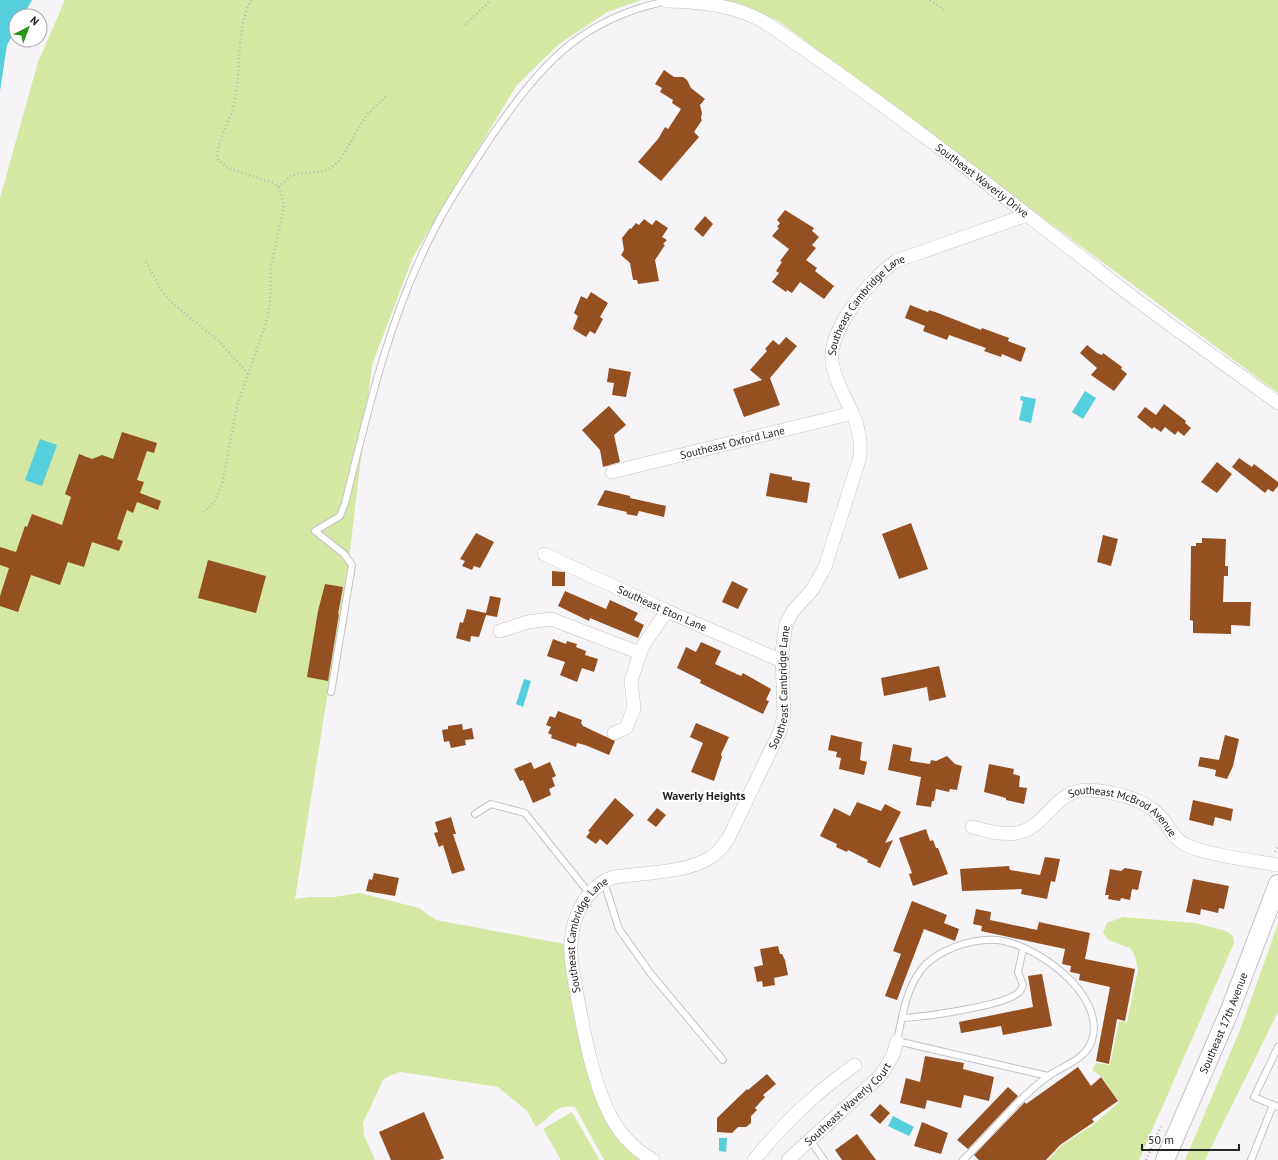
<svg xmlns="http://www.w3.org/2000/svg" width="1278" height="1160" font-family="'PT Sans',sans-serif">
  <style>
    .green { fill: #d4e8a4 }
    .water { fill: #54cfdb }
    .building { fill: #955022 }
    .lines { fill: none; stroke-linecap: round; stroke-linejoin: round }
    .service-casing { stroke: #c4c1c5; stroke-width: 8 }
    .minor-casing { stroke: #c4c1c5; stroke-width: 14 }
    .secondary-casing { stroke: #c4c1c5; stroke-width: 20 }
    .path { stroke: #b6b5b7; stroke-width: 2.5; stroke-dasharray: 1 3; stroke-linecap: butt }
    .service { stroke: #fff; stroke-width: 6 }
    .minor { stroke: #fff; stroke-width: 13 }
    .secondary { stroke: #fff; stroke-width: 18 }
    .labels { text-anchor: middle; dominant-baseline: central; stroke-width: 4; stroke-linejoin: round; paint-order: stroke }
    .street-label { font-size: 11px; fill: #252425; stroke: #fff }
    .neighbourhood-label { font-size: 12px; font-weight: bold; fill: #252425; stroke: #fff }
  </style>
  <rect width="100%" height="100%" fill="#f6f4f7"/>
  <!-- green -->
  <g class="green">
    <path d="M65,0H642L609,11L559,44L516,86L413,257L372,365L349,559L295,899L310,897H334L360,893L419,908L436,920L565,944L595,1085L642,1160H604L575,1107C554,1104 552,1117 536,1127L527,1111L498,1087L401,1072L391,1075L383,1080L363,1123L364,1135L375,1160H0V198L38,62Z"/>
    <polygon points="725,0 1278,0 1278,393 780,22 744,5"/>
    <polygon points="1123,917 1195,923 1226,931 1233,936 1234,943 1139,1160 1048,1160 1061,1146 1094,1124 1119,1102 1102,1077 1092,1070 1096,1063 1110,1065 1119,1021 1127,1022 1138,970 1135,956 1130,948 1108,940 1103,932 1107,923"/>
    <polygon points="1278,924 1278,1012 1205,1160 1185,1160 1240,1030"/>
    <polygon points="572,1112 599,1159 597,1160 561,1160 543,1129"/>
  </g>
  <!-- water -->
  <g class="water">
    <polygon points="0,0 32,0 23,16 16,16 16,29 7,45 0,91"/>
    <polygon points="1085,391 1096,398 1083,419 1072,412"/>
    <polygon points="1021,396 1036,399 1031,423 1019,420 1023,401 1020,400"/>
    <polygon points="40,439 57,445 42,486 25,480"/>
    <polygon points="524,679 531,681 523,707 516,704"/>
    <polygon points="893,1116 914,1127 909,1136 888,1126"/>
    <polygon points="719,1138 727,1138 726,1152 719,1151"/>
  </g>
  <!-- building -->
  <g class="building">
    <polygon points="664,70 674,77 683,77 687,80 691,88 705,99 700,105 702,113 701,118 702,120 694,132 699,137 661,181 638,162 658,139 665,127 668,129 681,109 672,103 673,100 660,92 662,88 655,84"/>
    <polygon points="785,210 814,228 812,231 819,237 812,245 816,248 806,260 817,268 815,271 834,286 824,299 800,282 792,293 787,290 786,292 772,282 779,273 776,271 782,262 780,261 789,249 772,236 779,228 777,227 780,223 777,220"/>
    <polygon points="705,216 713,224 703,237 694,229"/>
    <polygon points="644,219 652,225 656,220 668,228 662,237 667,240 663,244 665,245 655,260 659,281 638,284 637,280 633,280 630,263 621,255 624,250 622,238 630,228 631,229 636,223 639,225"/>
    <polygon points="591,292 608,303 600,317 603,319 595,334 590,331 586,337 573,329 578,316 574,313 581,296 587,299"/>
    <polygon points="910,305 928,312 929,310 938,313 981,330 982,328 1009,338 1008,341 1026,348 1021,362 1002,354 1001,357 984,351 986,348 949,335 947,340 923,331 925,326 905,318"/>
    <polygon points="786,337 797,346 770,378 780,405 744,417 733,389 762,380 750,370 767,351 765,349 773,340 779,345"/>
    <polygon points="1087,345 1097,353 1102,355 1103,353 1122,367 1121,369 1127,374 1114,391 1091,375 1097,368 1080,353"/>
    <polygon points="609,368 631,372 626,397 612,395 614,383 607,382"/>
    <polygon points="1164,404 1186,421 1185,423 1191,428 1184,436 1178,431 1175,435 1165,427 1161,432 1154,427 1152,429 1137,417 1145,407 1156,415"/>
    <polygon points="609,406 626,425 614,435 620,462 603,467 600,450 582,430"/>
    <polygon points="122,432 157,443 154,453 147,451 137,480 144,482 140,493 161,501 158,510 137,502 133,513 127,510 117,539 123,541 119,551 92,542 84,567 68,562 60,585 31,575 18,612 0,606 0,596 9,568 0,565 0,547 16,552 25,526 27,527 32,514 62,525 71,497 65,494 79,454 92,459 102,455 113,459"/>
    <polygon points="1239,458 1252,467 1254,464 1278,482 1278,486 1273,492 1268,489 1265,493 1232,467"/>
    <polygon points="1217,462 1232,474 1217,493 1201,482"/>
    <polygon points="770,473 792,477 792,480 810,483 807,503 766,496"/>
    <polygon points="605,490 630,496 630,498 666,506 664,517 639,511 637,516 626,514 627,512 597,505"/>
    <polygon points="911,523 928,569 899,579 882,534"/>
    <polygon points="476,533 494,542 480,568 474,566 472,570 462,566 465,561 460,559"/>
    <polygon points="1103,535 1118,539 1111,566 1097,562"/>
    <polygon points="1202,538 1226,539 1225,566 1228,566 1228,576 1224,576 1223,602 1251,602 1250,626 1231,625 1231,634 1193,633 1193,621 1190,620 1191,546 1196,546 1196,543 1202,543"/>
    <polygon points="208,560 266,576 256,613 198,598"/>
    <polygon points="552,571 565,572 565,586 552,586"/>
    <polygon points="732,581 748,589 738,609 722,602"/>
    <polygon points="325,584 343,587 338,614 339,614 328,681 307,677 318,611"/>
    <polygon points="565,591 606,609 610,600 638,613 634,620 644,625 638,638 590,618 589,621 558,606"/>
    <polygon points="490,596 501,598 497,617 486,615 479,637 471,636 470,642 456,638 460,622 463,623 467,609 486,613"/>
    <polygon points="553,639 566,644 567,641 577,644 576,647 586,651 585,655 598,659 594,672 582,668 577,682 560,675 565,662 547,656"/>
    <polygon points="701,642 721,651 715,664 741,676 743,673 771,689 766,700 769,701 763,714 700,683 701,680 677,668 686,647 696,652"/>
    <polygon points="939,666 946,697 929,701 927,687 884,696 881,678"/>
    <polygon points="558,711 582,720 581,723 583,726 615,741 609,755 585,745 577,743 576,747 551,738 552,735 548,733 551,727 546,725 550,716 555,718"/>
    <polygon points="696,723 729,737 721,754 722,757 714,781 691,772 703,743 690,737"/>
    <polygon points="462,724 463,730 472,728 474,739 465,740 466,745 451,748 449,741 444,742 442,730 448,729 448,726"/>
    <polygon points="831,735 862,742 860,760 867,762 864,775 839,769 841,758 836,757 837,752 828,750"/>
    <polygon points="1225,735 1239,739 1233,766 1227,779 1215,776 1216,770 1198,766 1200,757 1219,760"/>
    <polygon points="893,744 912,748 910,761 930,764 931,760 936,761 947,756 955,764 962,766 957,790 950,789 949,792 936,789 934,801 932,801 931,807 916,805 921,777 888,770"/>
    <polygon points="531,762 534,769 550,762 556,776 552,778 555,786 549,789 551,795 533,803 523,780 520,781 514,769"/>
    <polygon points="989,764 1014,769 1013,774 1020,776 1019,787 1027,788 1024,804 1006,800 1006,798 984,792"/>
    <polygon points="615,798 634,815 607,845 600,839 596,844 586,837 590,832 588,831"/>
    <polygon points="1193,800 1233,809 1231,821 1215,817 1213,826 1189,820"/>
    <polygon points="857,802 881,811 885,804 901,812 885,843 893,840 880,868 867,862 868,860 848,850 847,852 836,847 837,844 820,836 834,808 850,816"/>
    <polygon points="657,808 666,815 656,827 647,820"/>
    <polygon points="451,817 456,834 453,834 465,870 452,874 443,845 439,847 434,833 438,832 435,822"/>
    <polygon points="926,829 930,841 933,840 936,848 938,848 948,874 913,886 909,874 912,873 899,838"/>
    <polygon points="1045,857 1060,859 1055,882 1051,881 1047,899 1021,894 1022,889 962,891 960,869 1009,866 1010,870 1040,875"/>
    <polygon points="1125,868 1142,871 1138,890 1132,889 1130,900 1121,898 1120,901 1108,899 1109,895 1105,895 1110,869 1121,871"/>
    <polygon points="374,873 399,878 395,896 366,891 369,879 372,880"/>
    <polygon points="1193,879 1229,886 1224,909 1219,908 1218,913 1201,909 1200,915 1186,912"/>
    <polygon points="912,901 947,915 944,923 959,929 955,941 924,929 897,1000 885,996 901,954 893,951"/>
    <polygon points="976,909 991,912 990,920 1037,930 1039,922 1090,933 1085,959 1135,969 1125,1021 1117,1019 1109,1064 1096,1061 1110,987 1079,980 1080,974 1070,972 1071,966 1062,964 1065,949 981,931 982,926 973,924"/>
    <polygon points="778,946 780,954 782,954 785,960 788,975 774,978 775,985 763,987 762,981 757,982 754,967 763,965 760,949"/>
    <polygon points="1042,974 1052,1026 1003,1035 1001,1026 961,1033 959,1022 1033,1007 1028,976"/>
    <polygon points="925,1056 964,1063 963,1069 994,1077 989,1101 964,1095 961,1108 927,1100 925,1109 900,1103 906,1078 920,1082"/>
    <polygon points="1078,1067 1091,1086 1101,1077 1118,1101 1092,1119 1094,1122 1060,1145 1046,1160 979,1160 974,1155 1025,1102 1026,1104"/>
    <polygon points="767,1074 776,1084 763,1095 765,1097 755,1108 757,1110 751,1116 751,1123 746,1127 738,1127 732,1133 717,1132 717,1118 747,1089 748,1090"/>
    <polygon points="1008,1087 1018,1096 968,1149 957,1140"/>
    <polygon points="880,1104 890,1113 880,1124 870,1115"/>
    <polygon points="424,1112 444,1158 439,1160 391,1160 379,1132"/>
    <polygon points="922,1122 948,1133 941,1154 914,1146"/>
    <polygon points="857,1134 876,1160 842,1160 835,1150"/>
  </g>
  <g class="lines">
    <!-- service casing -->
    <g class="service-casing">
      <g id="service">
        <path d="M331,692L352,565L344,554L315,531L340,516L345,503C367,415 387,325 428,242C445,206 469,171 491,137C540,66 579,19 667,1"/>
        <polyline points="475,814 491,804 525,813 589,893"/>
        <polyline points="604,882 619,929 651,974 723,1060"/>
        <path d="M902,1018C925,1017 1002,1006 1018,993C1021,991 1022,988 1023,985L1018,972L1023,949"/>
        <polyline points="1278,1047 1254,1097 1278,1107"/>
        <polyline points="810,1140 824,1160"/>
        <path d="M963,1160C992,1133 1015,1101 1047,1077C1063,1065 1085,1061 1092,1040C1106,994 1036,944 997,940C972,938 936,950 921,970C906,989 902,1018 897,1041L1048,1076"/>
        <polyline points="1251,1160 1273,1105"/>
      </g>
    </g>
    <!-- minor casing -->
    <g class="minor-casing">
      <g id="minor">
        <path id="s1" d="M667,1C702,2 735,5 766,23C883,102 996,190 1108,278C1163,321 1221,361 1278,403"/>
        <path id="s2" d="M612,472L853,413"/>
        <path id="s3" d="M544,554L667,611L782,661"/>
        <polyline points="500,631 528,622 551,619 640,653 644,644 667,611"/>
        <polyline points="614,733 626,728 634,708 631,681 640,653"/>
        <path id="s4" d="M972,827C987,831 1002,835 1017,833C1047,827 1055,789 1088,790C1111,791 1144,798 1160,816C1168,824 1171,835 1181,842C1197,854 1256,861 1278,865"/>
        <path id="s5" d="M653,1160C636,1151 621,1135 611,1117C593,1083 584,1033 577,995C574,978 570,961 571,944C572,916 587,886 614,877C642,873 688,873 711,857C718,853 723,846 728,839L780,731L784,716L782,652L786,624L793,611L812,590L825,567L860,457C863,415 841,402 833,367C824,333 870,279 896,261L1027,215"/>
        <path d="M754,1160C785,1122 815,1093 855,1065"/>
        <path id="s6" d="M788,1160L881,1075L893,1055L897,1041"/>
      </g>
    </g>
    <!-- secondary casing -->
    <g class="secondary-casing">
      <g id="secondary">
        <path id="s7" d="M1165,1160L1230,1010L1278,884"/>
      </g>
    </g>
    <!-- path -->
    <g class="path">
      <polyline points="930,0 945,10"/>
      <polyline points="465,25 491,0"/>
      <polyline points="278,187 291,176 301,173 321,172 332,167 341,159 365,117 387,95"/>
      <polyline points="146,262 162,291 172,303 219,341 248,374"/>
      <path d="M203,512L214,503L222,485L237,406L265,326L270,305L271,266L284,207L280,189L273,183L226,167L217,158C218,140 228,125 233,108C243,73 234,34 251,0"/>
      <polyline points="1275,852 1278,846"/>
      <polyline points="1146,1160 1161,1126"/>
    </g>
    <!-- service -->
    <use href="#service" class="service"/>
    <!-- minor -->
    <use href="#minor" class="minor"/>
    <!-- secondary -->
    <use href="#secondary" class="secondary"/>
  </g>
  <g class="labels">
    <!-- street labels -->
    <g class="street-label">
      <text stroke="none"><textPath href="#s1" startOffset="370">Southeast Waverly Drive</textPath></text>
      <text stroke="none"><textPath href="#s5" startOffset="1031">Southeast Cambridge Lane</textPath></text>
      <text stroke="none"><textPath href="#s2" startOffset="124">Southeast Oxford Lane</textPath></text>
      <text stroke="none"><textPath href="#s3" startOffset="130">Southeast Eton Lane</textPath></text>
      <text stroke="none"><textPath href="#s5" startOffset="612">Southeast Cambridge Lane</textPath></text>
      <text stroke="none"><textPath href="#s4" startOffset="172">Southeast McBrod Avenue</textPath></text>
      <text stroke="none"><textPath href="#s5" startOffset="253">Southeast Cambridge Lane</textPath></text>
      <text stroke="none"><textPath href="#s7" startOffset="149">Southeast 17th Avenue</textPath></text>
      <text stroke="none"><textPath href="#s6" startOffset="82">Southeast Waverly Court</textPath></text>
    </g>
    <!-- neighbourhood labels -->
    <g class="neighbourhood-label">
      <text x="704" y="795">Waverly Heights</text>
    </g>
  </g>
  <!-- north arrow -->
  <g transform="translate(28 28) rotate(42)"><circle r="19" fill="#ffffff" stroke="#a8a7a8"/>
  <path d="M0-3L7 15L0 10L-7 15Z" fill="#2b9317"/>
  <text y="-6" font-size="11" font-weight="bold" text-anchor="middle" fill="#252425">N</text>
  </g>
  <!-- scale -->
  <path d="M1142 1144v6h97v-6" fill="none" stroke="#252425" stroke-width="2"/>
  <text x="1148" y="1144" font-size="12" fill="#252425" stroke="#ffffff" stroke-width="3" paint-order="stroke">50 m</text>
</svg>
